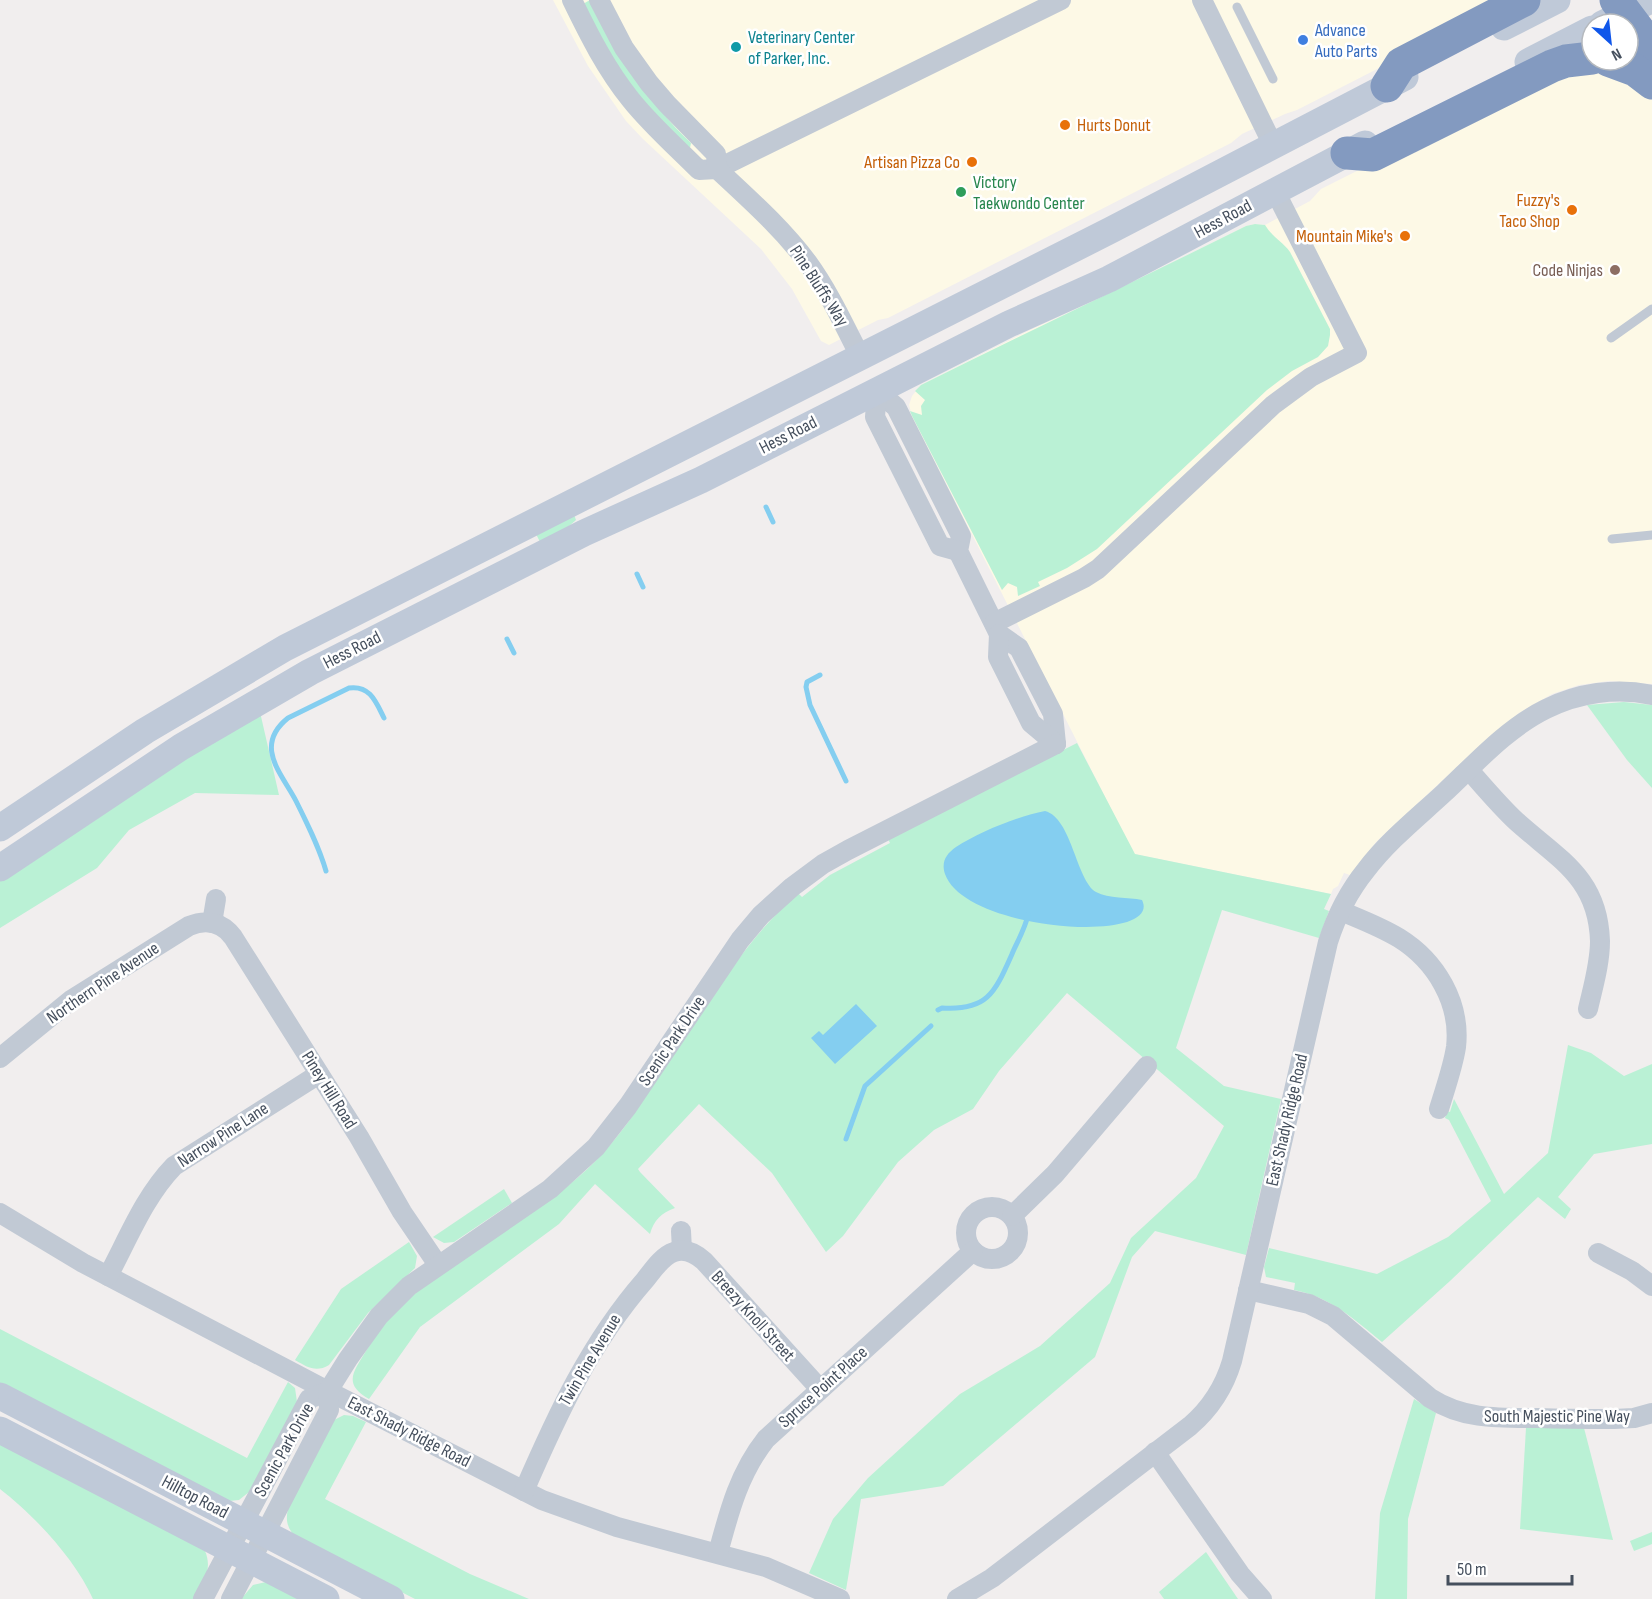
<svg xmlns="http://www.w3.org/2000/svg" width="1652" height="1599" font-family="'Sofia Sans Condensed',sans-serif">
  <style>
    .commercial { fill: #fdf9e6 }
    .green { fill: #baf1d5 }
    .water { fill: #84cef0 }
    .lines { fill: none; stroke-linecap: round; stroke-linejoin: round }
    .stream { stroke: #84cef0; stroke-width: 5 }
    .lane { stroke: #c1c9d4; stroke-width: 9 }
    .street { stroke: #c1c9d4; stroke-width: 20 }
    .secondary { stroke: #bfc9d8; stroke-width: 27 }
    .highway { stroke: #839ac0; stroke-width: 33 }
    .shop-dot { fill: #3f7fe0; stroke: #fff; stroke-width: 2 }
    .culture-dot { fill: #0f9aa8; stroke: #fff; stroke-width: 2 }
    .food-dot { fill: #e8710a; stroke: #fff; stroke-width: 2 }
    .leisure-dot { fill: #2e9e5b; stroke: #fff; stroke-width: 2 }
    .education-dot { fill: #8d6e63; stroke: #fff; stroke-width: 2 }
    .labels { text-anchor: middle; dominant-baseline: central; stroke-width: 5; stroke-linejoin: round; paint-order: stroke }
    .shop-label { font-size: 18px; fill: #366cbe; stroke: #fff; text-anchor: start }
    .culture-label { font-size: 18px; fill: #0d838f; stroke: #fff; text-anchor: start }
    .food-label { font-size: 18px; fill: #c56008; stroke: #fff; text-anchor: end }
    .leisure-label { font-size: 18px; fill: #27864d; stroke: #fff; text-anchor: start }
    .street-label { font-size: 18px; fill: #454f5d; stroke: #fff }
    .education-label { font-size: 18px; fill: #785e54; stroke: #fff; text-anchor: end }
  </style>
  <rect width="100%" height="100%" fill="#f1eeee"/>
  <!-- commercial -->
  <g class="commercial">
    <polygon points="553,0 1512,0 1297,110 1285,114 1242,134 1231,143 888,318 878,320 829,345 821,341 792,289 761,249 643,139 626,121 588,66"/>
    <polygon points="1586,64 1652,93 1652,684 1609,681 1579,685 1552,694 1519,713 1486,740 1376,842 1350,875 1344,873 1338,886 1333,889 1331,894 1134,854 912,416 909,405 912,396 921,385 1028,331 1106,296 1246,226 1255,224 1265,225 1310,201 1321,189 1550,74"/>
  </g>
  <!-- green -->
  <g class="green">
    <path d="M590,0C619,50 648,103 691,143L690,148L662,124L623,77L583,4Z"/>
    <path d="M1255,224L1265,225C1273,238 1282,241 1290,252L1330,329V335L1328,346L1318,357L1292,371L1267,390L1097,549L1067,568L1038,582L1040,586L1018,596L1017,587L1008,583L1002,590L912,416L910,411L922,415L921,406L925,400L915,391L921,385C1029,331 1138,280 1246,226Z"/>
    <polygon points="573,512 576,520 561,533 541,544 535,532"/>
    <polygon points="1624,702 1652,705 1652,788 1627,760 1587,705"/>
    <polygon points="260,712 279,795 195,793 129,830 97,868 0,928 0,880 110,807"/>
    <path d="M1077,743L1135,854L1331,894L1324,909L1329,911L1319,938L1222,910L1176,1048L1224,1086L1281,1099L1246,1255L1155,1231L1132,1257L1095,1357L943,1486L861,1499L846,1590L809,1573L833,1519L868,1478L960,1394L1040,1346L1110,1283L1131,1238L1196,1178L1224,1126L1067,993L999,1071L973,1109L934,1130L898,1162L843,1236L826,1252L772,1173L699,1104L638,1169L640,1172L675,1208C661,1213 654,1220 650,1234L595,1184L559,1224L420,1327L369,1399C342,1384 354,1371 366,1351C375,1337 384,1323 396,1311C414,1292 436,1278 457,1263C495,1237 534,1213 570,1184C593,1166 612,1144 629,1121C652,1086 675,1052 698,1017C729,971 756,931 798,893L802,897L830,875L890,843L888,839Z"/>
    <path d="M1568,1045L1591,1053L1624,1076L1652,1064V1144L1594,1154L1558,1197L1571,1209L1565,1219L1538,1197L1450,1281L1382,1342C1354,1319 1330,1297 1294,1290L1295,1283L1266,1277L1264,1267L1269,1248L1377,1274L1448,1237L1491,1201L1449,1120L1445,1118L1447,1111L1450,1112L1454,1099L1504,1194L1548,1153Z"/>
    <polygon points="504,1189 512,1203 454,1242 444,1243 433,1237"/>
    <path d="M409,1242L417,1256L415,1268L368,1313L329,1365C316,1373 307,1367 295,1360L341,1289Z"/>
    <polygon points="0,1329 247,1458 288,1382 295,1388 297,1402 249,1492 239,1500 229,1501 0,1383"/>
    <polygon points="1414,1399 1436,1413 1408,1519 1407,1599 1375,1599 1380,1513"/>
    <path d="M344,1415L353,1416L366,1422L325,1499L470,1574L529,1599H415L298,1539C288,1530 285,1522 288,1509L334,1420Z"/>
    <polygon points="1526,1428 1584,1428 1613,1540 1520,1529"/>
    <path d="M0,1441L205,1551C213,1570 203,1582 195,1599H93C75,1559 34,1515 0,1489Z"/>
    <polygon points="1652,1532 1652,1544 1634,1551 1630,1541"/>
    <polygon points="1206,1552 1238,1599 1164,1599 1159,1592"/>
    <polygon points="266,1582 303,1599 241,1599 253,1585"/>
  </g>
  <!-- water -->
  <g class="water">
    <path d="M1045,811C1072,818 1076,880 1096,892C1109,899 1128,897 1142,900C1164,945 965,932 945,874C941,862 946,854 956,847C979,832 1018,816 1045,811Z"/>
    <polygon points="856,1004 877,1026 835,1064 811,1038 819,1031 823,1035"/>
  </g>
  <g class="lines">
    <!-- stream -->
    <g class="stream">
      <polyline points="766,507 773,522"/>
      <polyline points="637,574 643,587"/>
      <polyline points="507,639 514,653"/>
      <polyline points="820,675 807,682 806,687 810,705 846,781"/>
      <path d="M326,871C319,847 307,823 296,801C282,774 253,746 288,718L349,688C370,685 376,702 384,718"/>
      <path d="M938,1010L942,1008C988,1011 995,992 1012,954C1017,942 1025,929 1028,915"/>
      <polyline points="846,1139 865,1086 931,1026"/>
    </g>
    <!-- lane -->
    <g class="lane">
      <polyline points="1237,7 1273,79"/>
      <polyline points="1611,338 1652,309"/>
      <polyline points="1612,539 1652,535"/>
    </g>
    <!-- street -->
    <g class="street">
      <path d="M572,0C589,35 606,69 631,100C651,125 676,147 699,170L717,169L1061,0"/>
      <path d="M599,0L624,48L649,83L667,104L716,154L717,169C749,199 782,228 808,263C829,292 844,325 860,356"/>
      <polyline points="1202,0 1273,145"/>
      <polyline points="877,391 896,407 961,536 958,551 999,634 1019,648 1053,714 1056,744"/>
      <polyline points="877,391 875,417 940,546 958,551"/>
      <polyline points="994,623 1084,578 1098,569 1273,405 1311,377 1357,353 1275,191"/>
      <polyline points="999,634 998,657 1031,723 1056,744"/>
      <path d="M1469,770C1484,787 1499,805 1516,821C1558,859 1598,877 1600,941C1600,964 1593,987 1588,1009"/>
      <path d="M1341,911C1360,919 1381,927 1399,938C1436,961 1461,1003 1456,1047C1453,1067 1445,1089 1439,1109"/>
      <polyline points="212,923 216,899"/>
      <path d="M0,1058L71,1000L189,926C206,919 222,922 233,937L359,1137L402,1212L438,1265"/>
      <circle cx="992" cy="1233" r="26"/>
      <polyline points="0,1213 83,1263 328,1391 542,1500 617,1527 766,1567 840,1599"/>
      <polyline points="1012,1216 1055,1174 1147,1066"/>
      <polyline points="681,1231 682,1250"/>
      <polyline points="1598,1253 1632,1271 1652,1286"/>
      <path d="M108,1276C128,1239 144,1197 174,1166L319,1074"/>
      <path d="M1248,1290L1309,1304L1333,1316L1430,1398C1464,1420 1500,1418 1539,1418C1564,1419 1589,1419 1614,1419L1634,1418L1652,1413"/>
      <polyline points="1155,1452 1240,1574 1262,1599"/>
      <path d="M524,1491C557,1415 590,1343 645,1280C653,1270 662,1256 674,1252C685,1248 696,1254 704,1261L820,1389"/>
      <path d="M718,1553C729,1512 739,1473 766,1439L973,1251"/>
      <polyline points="203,1599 309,1399 328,1391"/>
      <polyline points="231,1599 329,1410 328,1391 348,1359 379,1316 409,1286 550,1189 596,1147 628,1106 740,940 761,915 792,887 823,864 848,850 1056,744"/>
      <path d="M957,1599L992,1578L1190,1426C1211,1408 1224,1388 1232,1361L1328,942C1336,917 1349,891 1366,870C1388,841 1417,818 1444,793C1475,764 1507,728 1546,709C1578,693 1616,687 1652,695"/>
    </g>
    <!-- secondary -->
    <g class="secondary">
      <polyline points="1602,24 1651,0"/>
      <polyline points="1504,27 1557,0"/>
      <polyline points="1528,62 1592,29"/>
      <polyline points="0,828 145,731 285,648 1111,230 1405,77"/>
      <polyline points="0,868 181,747 310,672 584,533 701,480 1009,324 1109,279 1365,144"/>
      <polyline points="0,1396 391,1599"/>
      <polyline points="0,1430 326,1599"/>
    </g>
    <!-- highway -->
    <g class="highway">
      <polyline points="1616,0 1652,48"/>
      <polyline points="1608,60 1635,70 1652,83"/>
      <polyline points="1387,86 1401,64 1524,0"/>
      <polyline points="1347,153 1373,155 1552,66 1566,61 1592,58"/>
    </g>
  </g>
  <!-- markers -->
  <circle class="shop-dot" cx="1303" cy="40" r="6"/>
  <circle class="culture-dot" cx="736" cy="47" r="6"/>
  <g class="food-dot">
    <circle cx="1065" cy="125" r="6"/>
    <circle cx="972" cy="162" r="6"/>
    <circle cx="1572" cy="210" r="6"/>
    <circle cx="1405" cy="236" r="6"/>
  </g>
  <circle class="leisure-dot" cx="961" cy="192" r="6"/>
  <circle class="education-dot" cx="1615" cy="270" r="6"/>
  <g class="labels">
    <!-- shop labels -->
    <g class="shop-label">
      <text x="1315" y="30">Advance<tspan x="1315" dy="21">Auto Parts</tspan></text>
    </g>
    <!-- culture labels -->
    <g class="culture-label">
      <text x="748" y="37">Veterinary Center<tspan x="748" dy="21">of Parker, Inc.</tspan></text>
    </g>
    <!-- food labels -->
    <g class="food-label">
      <text x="1077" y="125" text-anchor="start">Hurts Donut</text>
      <text x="960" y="162">Artisan Pizza Co</text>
      <text x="1560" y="200">Fuzzy's<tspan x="1560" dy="21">Taco Shop</tspan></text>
      <text x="1393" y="236">Mountain Mike's</text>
    </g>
    <!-- leisure labels -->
    <g class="leisure-label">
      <text x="973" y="182">Victory<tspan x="973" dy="21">Taekwondo Center</tspan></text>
    </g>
    <!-- street labels -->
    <g class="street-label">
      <text transform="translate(1223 219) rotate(-28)">Hess Road</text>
      <text transform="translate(819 286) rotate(57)">Pine Bluffs Way</text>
      <text transform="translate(788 435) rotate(-27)">Hess Road</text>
      <text transform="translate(352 650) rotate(-27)">Hess Road</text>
      <text transform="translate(103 983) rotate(-34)">Northern Pine Avenue</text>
      <text transform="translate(672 1041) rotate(-56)">Scenic Park Drive</text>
      <text transform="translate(329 1090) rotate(58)">Piney Hill Road</text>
      <text transform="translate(1287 1120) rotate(-77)">East Shady Ridge Road</text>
      <text transform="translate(223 1135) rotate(-33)">Narrow Pine Lane</text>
      <text transform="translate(753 1316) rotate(48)">Breezy Knoll Street</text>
      <text transform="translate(590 1360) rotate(-59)">Twin Pine Avenue</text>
      <text transform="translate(823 1387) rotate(-42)">Spruce Point Place</text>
      <text x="1557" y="1416">South Majestic Pine Way</text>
      <text transform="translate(409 1432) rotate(27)">East Shady Ridge Road</text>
      <text transform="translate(284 1450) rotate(-61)">Scenic Park Drive</text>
      <text transform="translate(195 1497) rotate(28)">Hilltop Road</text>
    </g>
    <!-- education labels -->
    <g class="education-label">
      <text x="1603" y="270">Code Ninjas</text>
    </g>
  </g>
  <!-- north arrow -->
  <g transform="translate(1610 42) rotate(153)"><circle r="28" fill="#ffffff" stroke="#b5b9be" stroke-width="1.5"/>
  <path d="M0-4.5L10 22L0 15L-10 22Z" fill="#0f56ea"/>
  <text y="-9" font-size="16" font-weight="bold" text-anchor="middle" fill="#454f5d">N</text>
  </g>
  <!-- scale -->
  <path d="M1448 1575v9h124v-9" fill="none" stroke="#454f5d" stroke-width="3"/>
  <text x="1457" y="1575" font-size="18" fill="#454f5d" stroke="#ffffff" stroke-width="4.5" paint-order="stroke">50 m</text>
</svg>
